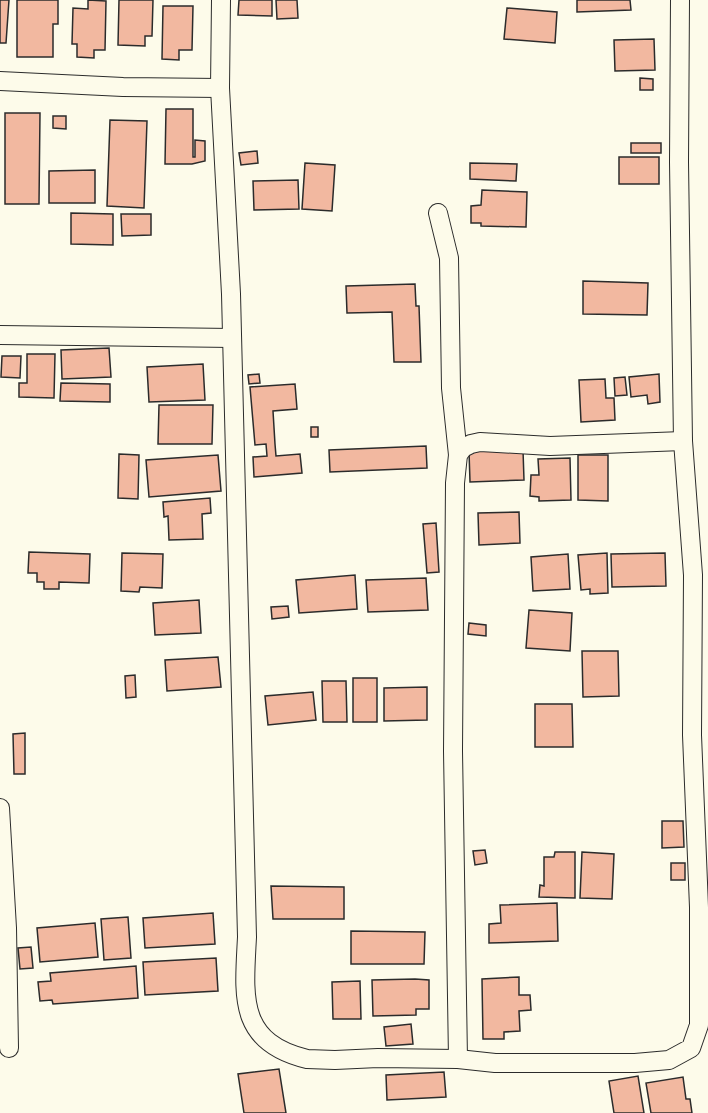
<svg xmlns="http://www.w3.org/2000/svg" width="708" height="1113" font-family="'Playfair Display',serif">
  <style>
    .building { fill: #f2b8a0; stroke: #2b2b2b; stroke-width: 1.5 }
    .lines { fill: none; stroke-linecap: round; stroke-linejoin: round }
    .street-casing { stroke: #2b2b2b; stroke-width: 20 }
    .street { stroke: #fdfbea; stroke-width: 18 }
  </style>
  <rect width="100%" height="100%" fill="#fdfbea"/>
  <!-- building -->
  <g class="building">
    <polygon points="0,0 9,0 6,43 0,43"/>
    <polygon points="17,0 58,0 58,24 53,24 53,57 17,57"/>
    <polygon points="88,0 106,1 105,50 94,50 94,58 77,57 77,44 72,44 73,8 88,9"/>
    <polygon points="119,0 153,0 152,36 145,36 145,46 118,45"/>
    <polygon points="239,0 272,0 272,16 238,15"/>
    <polygon points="276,0 297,0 298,18 277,19"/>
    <polygon points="577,0 630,0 631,10 577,12"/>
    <polygon points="163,6 193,6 192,50 179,50 179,60 162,59"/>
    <polygon points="507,8 557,12 555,43 504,39"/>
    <polygon points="654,39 655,70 615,71 614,40"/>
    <polygon points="640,78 653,79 653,90 640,90"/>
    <polygon points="166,109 193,109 193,157 195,157 195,140 205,141 205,161 192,164 165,164"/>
    <polygon points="5,113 40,113 39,204 5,204"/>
    <polygon points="53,116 66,116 66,129 53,128"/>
    <polygon points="110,120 147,121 144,208 107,206"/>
    <rect x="631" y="143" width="30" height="10"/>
    <polygon points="257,151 258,163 241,165 239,153"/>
    <rect x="619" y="157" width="40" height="27"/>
    <polygon points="305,163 335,165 332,211 302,209"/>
    <polygon points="470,163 517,164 516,181 470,179"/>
    <polygon points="95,170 95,203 49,203 49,171"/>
    <polygon points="298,180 299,209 254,210 253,181"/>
    <polygon points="482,190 527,192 526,227 481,226 481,223 471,223 471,206 481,205"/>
    <polygon points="71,213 113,214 113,245 71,244"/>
    <polygon points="121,214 151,214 151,235 122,236"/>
    <polygon points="583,281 648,283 647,315 583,314"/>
    <polygon points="415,284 416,306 419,306 421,362 394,362 392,312 347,313 346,286"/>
    <polygon points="109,348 111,377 62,379 61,350"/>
    <polygon points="27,354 55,354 54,398 19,397 19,383 27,383"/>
    <polygon points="2,356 21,356 20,378 1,377"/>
    <polygon points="203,364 205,400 149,402 147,367"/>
    <polygon points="259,374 260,383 249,384 248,375"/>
    <polygon points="659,374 660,402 648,404 647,395 631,397 629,377"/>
    <polygon points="625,377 627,395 615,396 614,378"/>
    <polygon points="605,379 606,398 614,398 615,420 581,422 579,380"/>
    <polygon points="61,383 110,384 110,402 60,401"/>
    <polygon points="295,384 297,409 273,411 275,444 276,456 300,454 302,473 254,477 253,457 267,456 266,444 255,445 250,387"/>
    <polygon points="159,405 213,405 212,444 158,444"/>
    <rect x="311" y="427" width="7" height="10"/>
    <polygon points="426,446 427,468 330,472 329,450"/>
    <polygon points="523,450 524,480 470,482 469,451"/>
    <polygon points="119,454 139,455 138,499 118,498"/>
    <polygon points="218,455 221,491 149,497 146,460"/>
    <polygon points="578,455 608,455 608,501 578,500"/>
    <polygon points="570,458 571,500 539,501 539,497 530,496 531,475 539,475 538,459"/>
    <polygon points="210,498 211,513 202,514 203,539 169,540 168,516 164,517 163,502"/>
    <polygon points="519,512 520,543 479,545 478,513"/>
    <polygon points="436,523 439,572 427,573 423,524"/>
    <polygon points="29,552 90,554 89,583 59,582 59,589 44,589 44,582 37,582 37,573 28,573"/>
    <polygon points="122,553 163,554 162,588 140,587 139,592 121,591"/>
    <polygon points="607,553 608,593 590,594 590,589 581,590 578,555"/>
    <polygon points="665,553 666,586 612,587 611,554"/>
    <polygon points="568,554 570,589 533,591 531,557"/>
    <polygon points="355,575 357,609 299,613 296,580"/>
    <polygon points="426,578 428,610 368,612 366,580"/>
    <polygon points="199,600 201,633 155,635 153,603"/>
    <polygon points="288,606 289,617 272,619 271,607"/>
    <polygon points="529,610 572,613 570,651 526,648"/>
    <polygon points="469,623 486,625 486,636 468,634"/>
    <polygon points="582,651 618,651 619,696 583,697"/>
    <polygon points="218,657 221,687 167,691 165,660"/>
    <polygon points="135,675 136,697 126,698 125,676"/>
    <rect x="353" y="678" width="24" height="44"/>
    <polygon points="322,681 346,681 347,722 323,722"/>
    <polygon points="427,687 427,720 384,721 384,688"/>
    <polygon points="313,692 316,720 268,725 265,696"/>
    <polygon points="535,704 572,704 573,747 535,747"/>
    <polygon points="25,733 25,774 14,774 13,734"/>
    <polygon points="662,821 683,821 684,847 662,848"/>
    <polygon points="485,850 487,863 475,865 473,851"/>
    <polygon points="555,852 575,852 575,898 539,897 540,885 544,886 544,857 554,857"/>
    <polygon points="582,852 614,854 612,899 580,898"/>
    <rect x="671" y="863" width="14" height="17"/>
    <polygon points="271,886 344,887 344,919 273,919"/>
    <polygon points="557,903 558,941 489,943 489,924 501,923 500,905"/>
    <polygon points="213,913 215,944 145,948 143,918"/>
    <polygon points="128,917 131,958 104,960 101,919"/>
    <polygon points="95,923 98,957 40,962 37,928"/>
    <polygon points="351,931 425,932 424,964 351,964"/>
    <polygon points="31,947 33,968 20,969 18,948"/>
    <polygon points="216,958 218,991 145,995 143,962"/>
    <polygon points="136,966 138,998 53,1004 52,1000 40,1001 38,982 51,981 50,973"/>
    <polygon points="519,977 519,995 530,995 531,1010 519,1011 520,1031 504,1032 504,1039 483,1039 482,979"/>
    <polygon points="415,979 429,980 429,1009 416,1009 416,1015 373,1016 372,980"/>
    <polygon points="360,981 361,1019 333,1019 332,982"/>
    <polygon points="411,1024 413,1044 386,1046 384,1027"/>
    <polygon points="279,1069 286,1113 244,1113 238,1074"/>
    <polygon points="444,1072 446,1097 387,1100 386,1075"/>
    <polygon points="638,1076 644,1113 614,1113 609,1081"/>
    <polygon points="683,1077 686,1099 690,1099 692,1113 651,1113 646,1083"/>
  </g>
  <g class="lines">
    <!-- street casing -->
    <g class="street-casing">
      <g id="street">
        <path d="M221,0L220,88L231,294L247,937C244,996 237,1042 307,1059L335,1060L378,1058L458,1059L495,1063H635L669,1060L691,1048L699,1025V907L692,735L693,575L683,441L679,162L680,0"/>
        <polyline points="0,81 123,87 220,88"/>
        <polyline points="438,213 449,258 451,388 458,455"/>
        <polyline points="0,335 232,338"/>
        <polyline points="0,808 7,928 9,1048"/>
        <polyline points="458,1059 453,751 455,483 458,455 463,448 471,444 480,442 550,446 683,441"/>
      </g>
    </g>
    <!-- street -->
    <use href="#street" class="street"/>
  </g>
</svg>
